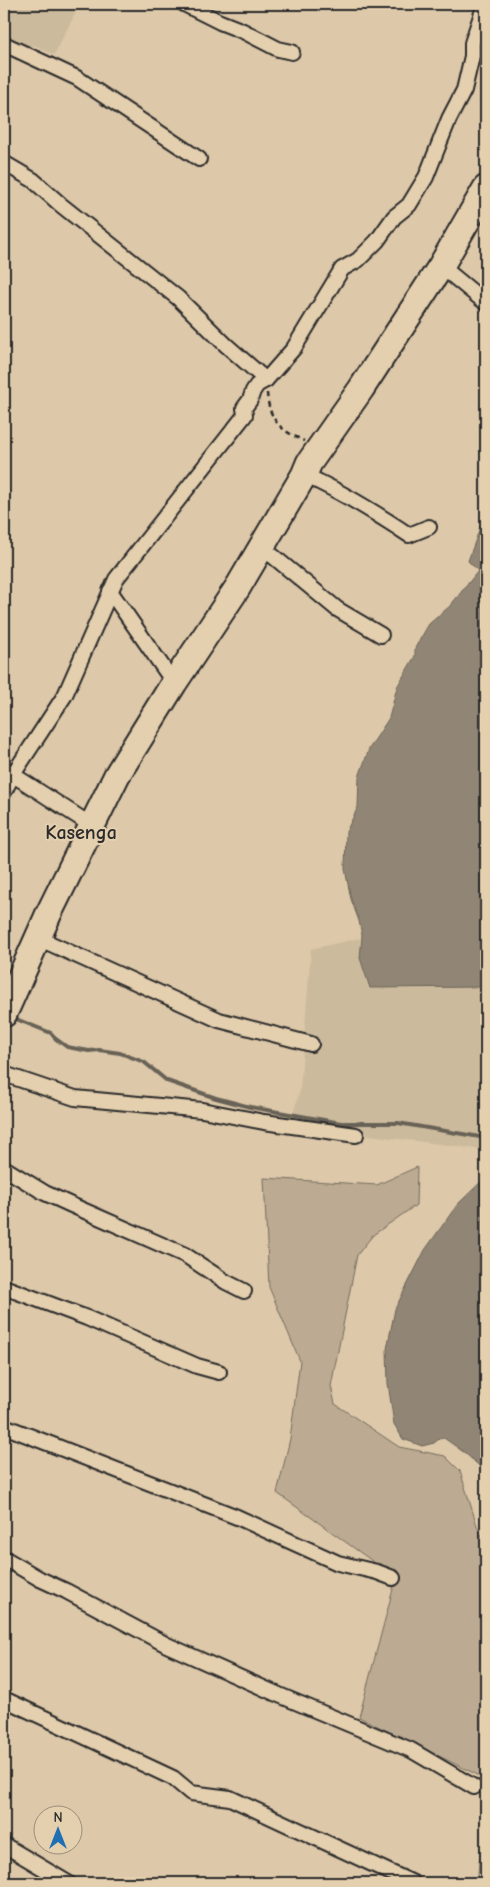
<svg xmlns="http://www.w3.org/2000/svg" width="490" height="1887" font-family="'Comic Neue',sans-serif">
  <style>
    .built { fill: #ccba9d }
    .green { fill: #bcab92; stroke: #746b5e }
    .water { fill: #918674; stroke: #686257 }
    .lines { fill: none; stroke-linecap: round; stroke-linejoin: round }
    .stream { stroke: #686257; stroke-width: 4 }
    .street-casing { stroke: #2b2b2b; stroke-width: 18 }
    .highway-casing { stroke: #2b2b2b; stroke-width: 29 }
    .path { stroke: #2b2b2b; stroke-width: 2.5; stroke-dasharray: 5 4; stroke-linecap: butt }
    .street { stroke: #e4cfae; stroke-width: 14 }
    .highway { stroke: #e4cfae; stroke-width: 25 }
    .labels { text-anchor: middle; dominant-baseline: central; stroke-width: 4; stroke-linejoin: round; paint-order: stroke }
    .quarter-label { font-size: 20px; font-weight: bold; fill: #2b2b2b; stroke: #e4cfae }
  </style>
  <rect width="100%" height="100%" fill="#ddc8a9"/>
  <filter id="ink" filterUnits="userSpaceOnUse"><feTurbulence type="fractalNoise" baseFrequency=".02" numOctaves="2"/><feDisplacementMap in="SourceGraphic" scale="10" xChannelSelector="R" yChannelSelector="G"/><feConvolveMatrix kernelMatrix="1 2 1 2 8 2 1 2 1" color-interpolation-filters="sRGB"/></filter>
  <g filter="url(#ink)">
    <!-- built -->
    <g class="built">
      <polygon points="4,4 80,4 54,55 34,45 30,52 4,39"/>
      <polygon points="360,938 360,958 370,988 486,987 486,1150 290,1125 300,1090 311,949"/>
    </g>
    <!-- green -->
    <g class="green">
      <polygon points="417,1167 416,1205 373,1235 357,1255 331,1386 335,1404 399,1447 445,1456 460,1471 479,1532 486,1541 486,1779 359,1717 396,1578 277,1493 290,1439 300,1361 269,1287 264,1178 377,1185"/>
      <polygon points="486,1837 486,1883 477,1883 479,1863"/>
    </g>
    <!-- water -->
    <g class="water">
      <polygon points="486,517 486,987 370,988 360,958 362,935 359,921 351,899 345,869 346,832 358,807 359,777 369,749 389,718 397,687 415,656 415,648 429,624 450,606 478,571 468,561 482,522"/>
      <polygon points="486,1177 486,1472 465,1453 444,1438 439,1439 434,1443 422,1446 403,1439 394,1424 388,1383 387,1349 395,1309 425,1250 457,1205"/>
    </g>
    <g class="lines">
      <!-- stream -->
      <polyline class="stream" points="16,1019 51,1033 56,1039 67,1047 89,1051 99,1050 120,1053 144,1062 167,1081 216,1098 250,1107 341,1123 398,1123 486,1138"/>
      <!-- street casing -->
      <g class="street-casing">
        <g id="street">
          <polyline points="184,4 220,22 243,31 278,49 292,52"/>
          <polyline points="4,44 77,78 199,159"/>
          <polyline points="4,163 33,180 61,205 178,298 226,345 266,380"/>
          <polyline points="441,266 486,303"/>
          <path d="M304,475C341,491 376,513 409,535L429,527"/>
          <polyline points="262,547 337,609 381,635"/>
          <polyline points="110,591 174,683"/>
          <polyline points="4,769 91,825"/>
          <polyline points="4,792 12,776 65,695 116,579 245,415 244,408 250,400 253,391 257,385 266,380 294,348 342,269 358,260 377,241 394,217 409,205 426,177 449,119 464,90 472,56 472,43 485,4"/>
          <polyline points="38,938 219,1020 311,1044"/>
          <polyline points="4,1074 75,1098 202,1110 264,1122 356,1135"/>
          <polyline points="4,1168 45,1193 69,1204 185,1255 226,1282 244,1291"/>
          <polyline points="4,1287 87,1318 197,1366 219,1372"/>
          <polyline points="4,1426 237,1517 338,1563 377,1572 393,1578"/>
          <polyline points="4,1558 40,1579 66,1591 167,1645 279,1695 411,1750 474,1787"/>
          <polyline points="4,1699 173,1778 191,1793 230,1798 413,1883"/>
          <polyline points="4,1845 68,1883"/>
        </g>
      </g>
      <!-- highway casing -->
      <g class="highway-casing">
        <polyline id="highway" points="4,1014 49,913 117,775 174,683 238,587 304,475 309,463 361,389 441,266 486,188"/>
      </g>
      <!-- path -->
      <path class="path" d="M267,393C269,420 280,430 304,441"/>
      <!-- street -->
      <use href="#street" class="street"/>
      <!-- highway -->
      <use href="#highway" class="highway"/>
    </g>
  </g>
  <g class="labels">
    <!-- quarter labels -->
    <g class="quarter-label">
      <text x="81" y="832">Kasenga</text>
    </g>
  </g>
  <!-- margin -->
  <rect width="490" height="1887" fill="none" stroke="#e4cfae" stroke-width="20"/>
  <rect x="10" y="10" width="470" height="1867" fill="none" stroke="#2b2b2b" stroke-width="2" filter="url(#ink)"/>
  <!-- north arrow -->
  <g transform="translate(58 1830)"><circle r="24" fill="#e4cfae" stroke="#9a8d7a"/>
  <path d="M0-4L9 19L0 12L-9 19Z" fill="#1f6fb2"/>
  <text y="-8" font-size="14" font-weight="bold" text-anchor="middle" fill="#2b2b2b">N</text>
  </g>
</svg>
